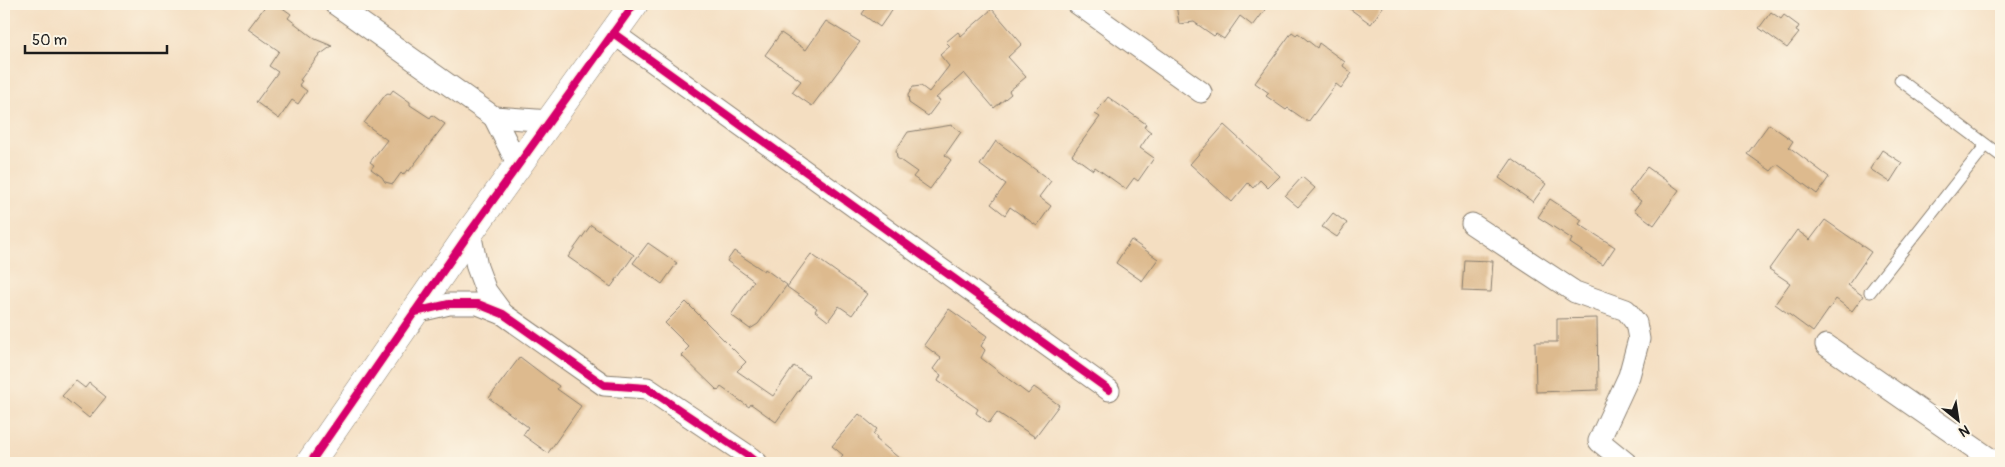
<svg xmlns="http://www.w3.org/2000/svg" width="2005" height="467" font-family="Pangolin,sans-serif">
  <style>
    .building { fill: #ddba8e }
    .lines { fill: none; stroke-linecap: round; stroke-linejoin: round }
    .service-casing { stroke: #887d6e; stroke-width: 13 }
    .minor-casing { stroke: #887d6e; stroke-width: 23 }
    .tertiary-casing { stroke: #887d6e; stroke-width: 29 }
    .service { stroke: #fff; stroke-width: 11 }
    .minor { stroke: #fff; stroke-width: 21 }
    .tertiary { stroke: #fff; stroke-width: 28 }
    .cycleway-casing { stroke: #fcf5e5; stroke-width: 11 }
    .cycleway { stroke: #d6006c; stroke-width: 8 }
  </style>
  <rect width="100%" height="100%" fill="#fcf5e5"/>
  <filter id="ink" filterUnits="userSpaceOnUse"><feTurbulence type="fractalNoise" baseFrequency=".02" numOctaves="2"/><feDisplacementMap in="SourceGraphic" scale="10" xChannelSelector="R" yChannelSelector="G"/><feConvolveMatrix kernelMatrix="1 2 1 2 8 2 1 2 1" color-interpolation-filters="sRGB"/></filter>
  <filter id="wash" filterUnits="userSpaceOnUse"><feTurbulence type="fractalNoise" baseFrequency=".0096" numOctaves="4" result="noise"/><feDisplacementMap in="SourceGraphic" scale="20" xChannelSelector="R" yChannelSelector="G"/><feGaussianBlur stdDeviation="1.12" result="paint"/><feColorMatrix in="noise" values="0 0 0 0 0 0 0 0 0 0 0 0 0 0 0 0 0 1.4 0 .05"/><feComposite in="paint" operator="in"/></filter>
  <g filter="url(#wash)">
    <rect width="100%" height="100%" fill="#f4dec1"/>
    <g id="blocks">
      <!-- building -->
      <g class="building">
        <polygon points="267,4 277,4 291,14 288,18 315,39 332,46 318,56 300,80 302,81 299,85 307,91 298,104 292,100 279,119 256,102 278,72 269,66 279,51 248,29"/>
        <polygon points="869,4 896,4 880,27 862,14"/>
        <polygon points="1176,4 1257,4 1265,10 1253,26 1240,16 1224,39 1216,34 1214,36 1194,22 1179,24"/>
        <polygon points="1343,4 1385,4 1371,24"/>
        <polygon points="992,9 1022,44 1008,57 1026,77 1009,91 1011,94 994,108 964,73 936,98 940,100 928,116 909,103 908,95 913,87 921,86 929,92 949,66 940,55 950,46 946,42 958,32 961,36"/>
        <polygon points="1771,12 1781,19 1784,15 1799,26 1796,31 1799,33 1787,48 1759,28"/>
        <polygon points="826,21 860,42 812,106 792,92 801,81 765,55 781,33 806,50"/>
        <polygon points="1292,32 1296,35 1298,33 1317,48 1319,43 1345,62 1343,66 1352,73 1341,88 1336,84 1308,122 1288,108 1286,110 1266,96 1269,93 1255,83"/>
        <polygon points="393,90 410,102 410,105 430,118 432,115 445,124 409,171 407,170 403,175 401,173 393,184 385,182 382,177 371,169 374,165 370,162 387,140 364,123 386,94 388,93 390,94"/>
        <polygon points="1108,97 1146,124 1144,127 1151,132 1140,148 1154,158 1138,181 1134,178 1126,189 1095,167 1093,170 1072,155 1100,117 1095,114"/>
        <polygon points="1769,124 1793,141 1789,147 1829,177 1817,194 1777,164 1771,171 1747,154"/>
        <polygon points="952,125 961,132 945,155 951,160 930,189 913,177 917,172 897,158 896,150 908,132"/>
        <polygon points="1224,125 1280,176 1268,188 1260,180 1253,188 1248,183 1232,202 1190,164"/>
        <polygon points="996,141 1051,181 1039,197 1051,206 1037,226 1010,207 1005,215 991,204 1006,184 980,165"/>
        <polygon points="1882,150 1902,163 1890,182 1870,169"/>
        <polygon points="1512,159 1546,184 1533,202 1499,178"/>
        <polygon points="1647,167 1679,190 1654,225 1634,210 1641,201 1629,192"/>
        <polygon points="1302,177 1315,188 1298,207 1285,196"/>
        <polygon points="1550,199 1582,220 1579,224 1615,247 1603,265 1570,243 1572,239 1538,217"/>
        <polygon points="1333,213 1347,223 1337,237 1322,227"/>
        <polygon points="1825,220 1871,252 1848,285 1863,296 1852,311 1836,299 1813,332 1775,304 1790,283 1769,269 1797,230 1810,240"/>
        <polygon points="591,225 634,255 611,287 568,257"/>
        <polygon points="1131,240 1158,259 1142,281 1116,263"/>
        <polygon points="648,243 677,263 662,284 633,263"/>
        <polygon points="734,251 764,271 765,269 787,285 758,324 750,329 731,315 754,281 727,261"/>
        <polygon points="811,254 867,294 852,315 839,306 828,321 815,311 817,308 787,287"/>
        <polygon points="1464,260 1493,261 1491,292 1462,291"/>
        <polygon points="686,302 746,362 737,371 773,396 794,366 809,376 776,422 751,404 749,407 721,387 718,391 681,355 689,347 665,323"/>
        <polygon points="949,309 987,336 981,346 985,350 981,358 1028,394 1034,387 1059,405 1035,437 997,412 989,423 976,413 978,409 938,381 941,375 933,369 941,358 924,345"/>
        <polygon points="1597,318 1598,390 1536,392 1535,342 1557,342 1557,319"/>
        <polygon points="520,357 549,379 559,386 557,389 581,406 548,453 523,435 528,427 489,398"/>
        <polygon points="76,381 85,388 89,383 106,397 89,418 62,396"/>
        <polygon points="859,414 877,429 873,434 877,437 876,439 905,463 836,463 843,455 832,446"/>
      </g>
    </g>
  </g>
  <g filter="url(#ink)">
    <use href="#blocks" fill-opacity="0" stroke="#887d6e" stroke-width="1"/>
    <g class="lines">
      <!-- service casing -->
      <g class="service-casing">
        <g id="service">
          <polyline points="1900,80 2001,156"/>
          <polyline points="1870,292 1986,145"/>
        </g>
      </g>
      <!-- minor casing -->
      <g class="minor-casing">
        <g id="minor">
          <polyline points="335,4 494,117 550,121"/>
          <polyline points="1078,4 1201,92"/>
          <polyline points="613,33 1109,390"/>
          <polyline points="494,117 518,165"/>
          <polyline points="1472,224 1575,292 1626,310 1636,323 1639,339 1629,376 1599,441 1626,463"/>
          <polyline points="470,232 477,267 486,291 503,314"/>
          <polyline points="415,312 449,304 478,304 503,314 604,385 647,388 747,455 757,463"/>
          <polyline points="1826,345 1996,463"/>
        </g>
      </g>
      <!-- tertiary casing -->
      <g class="tertiary-casing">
        <polyline id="tertiary" points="310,463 470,232 634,4"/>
      </g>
      <!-- service -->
      <use href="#service" class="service"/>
      <!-- minor -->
      <use href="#minor" class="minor"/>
      <!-- tertiary -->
      <use href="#tertiary" class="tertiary"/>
      <!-- cycleway casing -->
      <g class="cycleway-casing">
        <g id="cycleway">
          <polyline points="613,33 1109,390"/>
          <polyline points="415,312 449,304 478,304 503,314 604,385 647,388 747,455 757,463"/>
          <polyline points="310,463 470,232 634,4"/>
        </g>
      </g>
      <!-- cycleway -->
      <use href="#cycleway" class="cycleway"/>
    </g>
  </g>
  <!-- margin -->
  <rect width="2005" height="467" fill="none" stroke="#fcf5e5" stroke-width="20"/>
  <!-- north arrow -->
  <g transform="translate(1958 420) rotate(150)" stroke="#fcf5e5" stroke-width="4" paint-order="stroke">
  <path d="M0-4L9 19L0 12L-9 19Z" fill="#1c1c1c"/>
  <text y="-8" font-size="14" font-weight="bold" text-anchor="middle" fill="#1c1c1c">N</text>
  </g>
  <!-- scale -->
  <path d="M25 45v8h142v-8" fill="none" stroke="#1c1c1c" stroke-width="2.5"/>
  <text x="32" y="45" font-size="15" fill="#1c1c1c" stroke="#fcf5e5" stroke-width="4" paint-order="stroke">50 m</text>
</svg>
